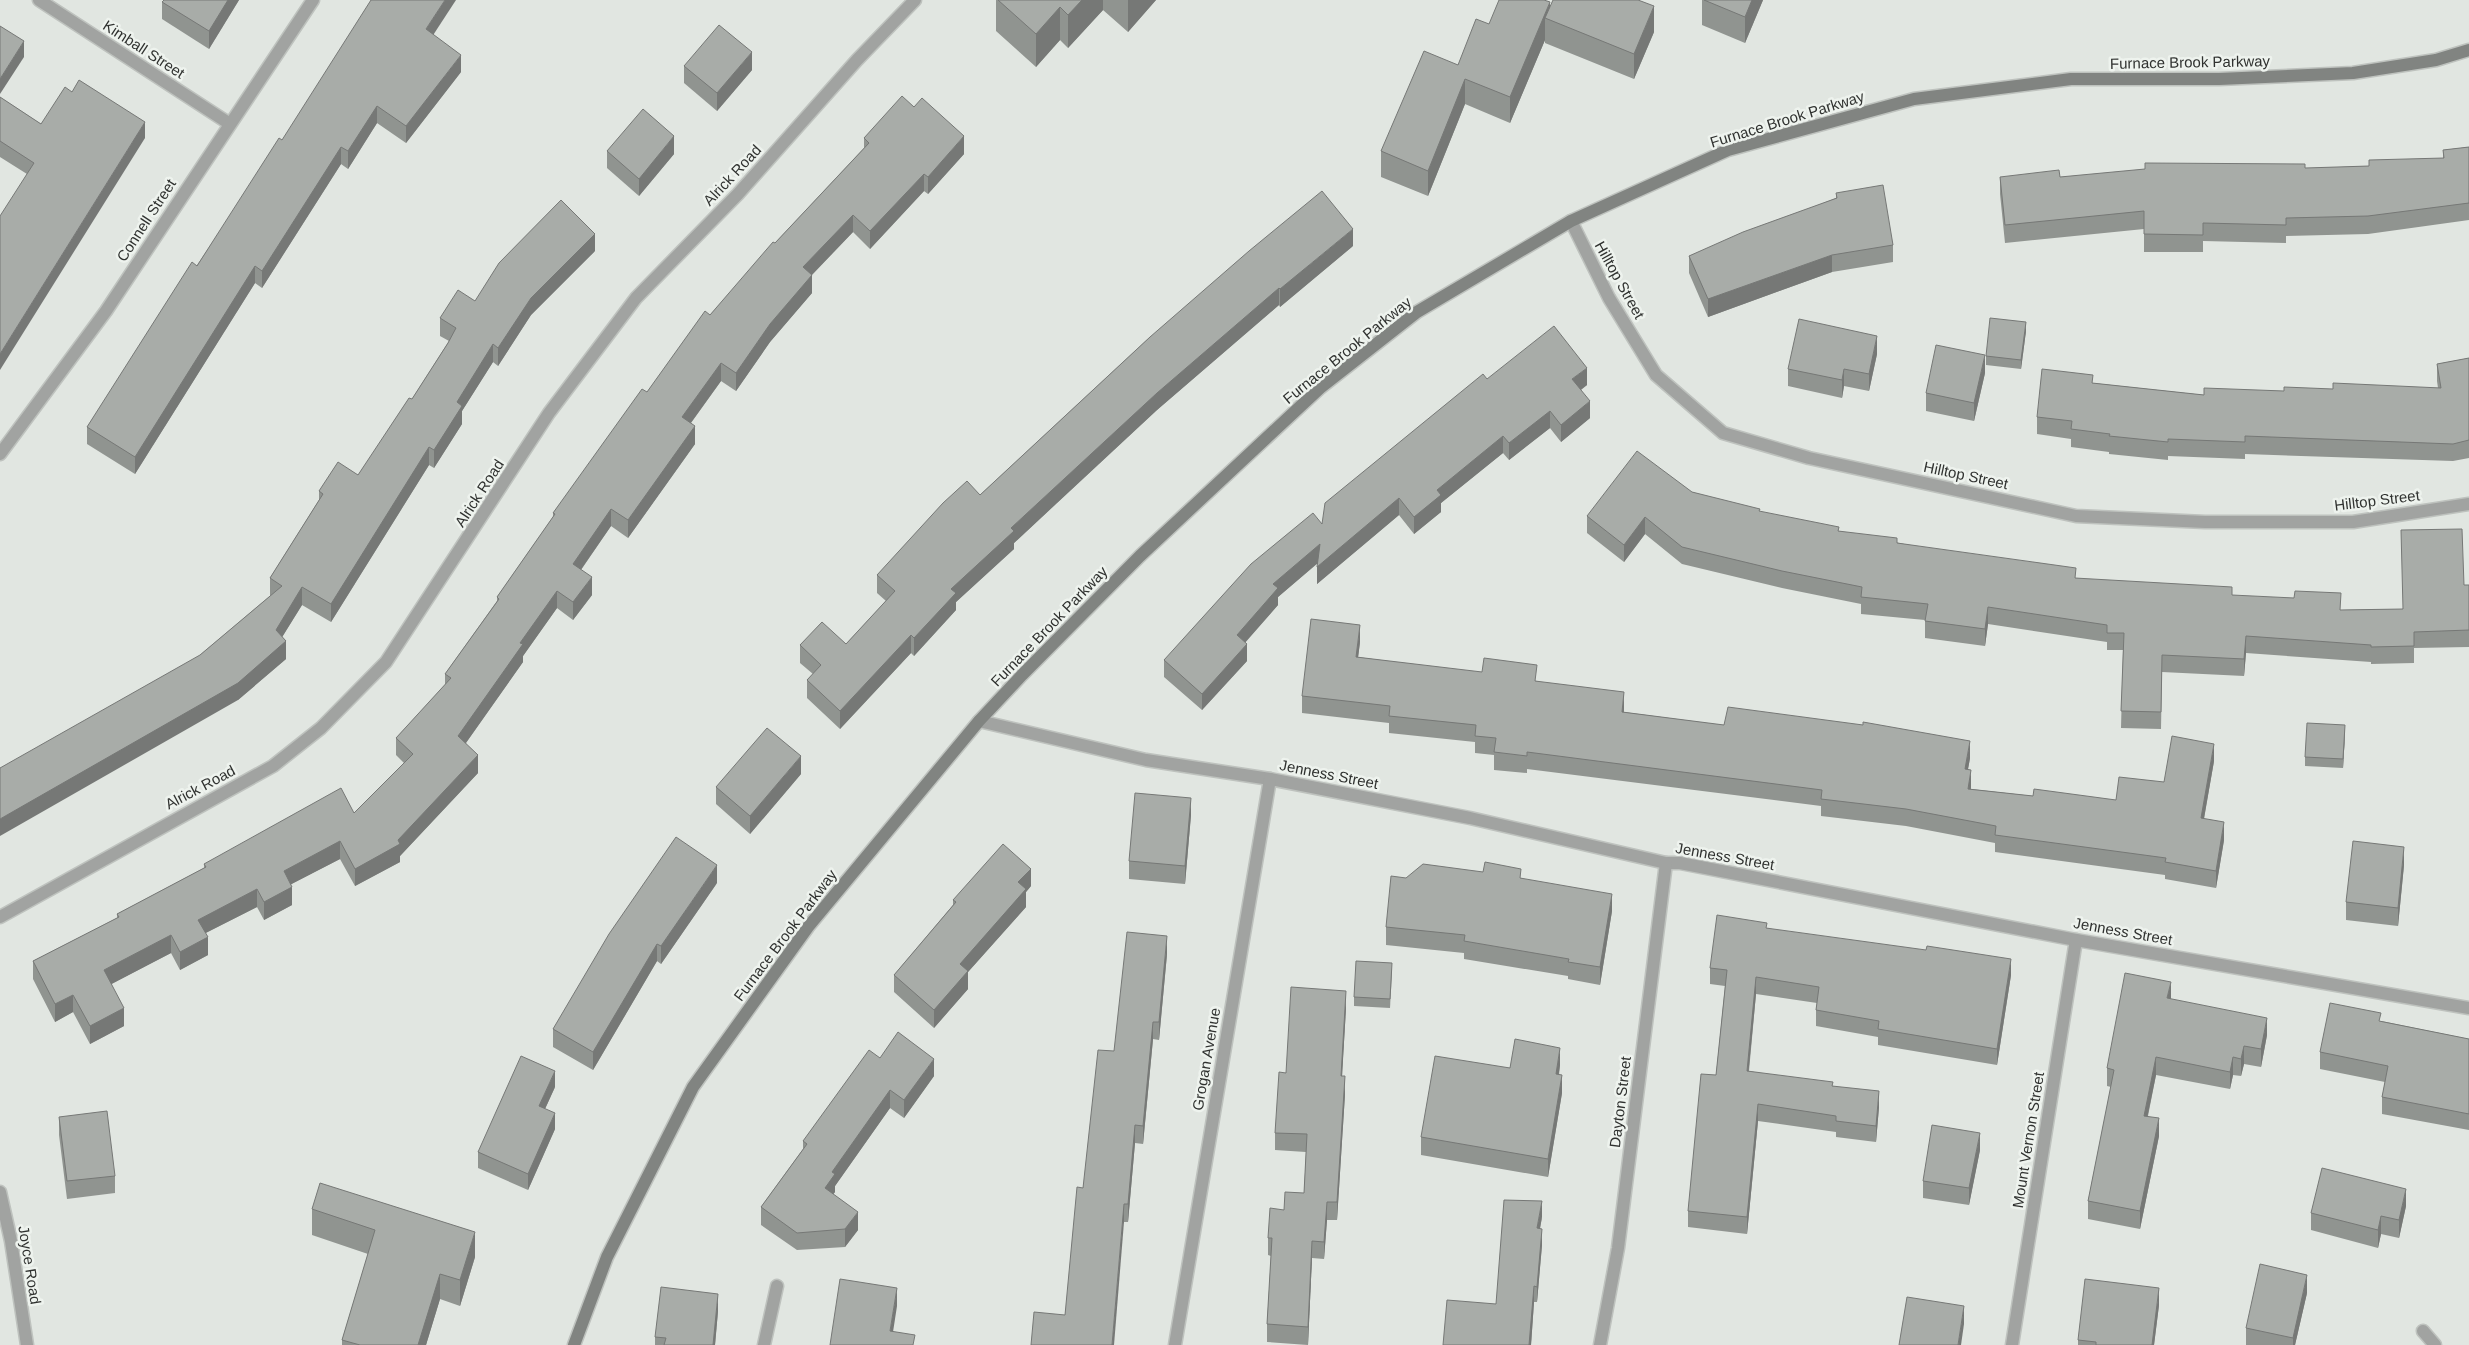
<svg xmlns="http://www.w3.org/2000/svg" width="2469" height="1345" font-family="Arial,sans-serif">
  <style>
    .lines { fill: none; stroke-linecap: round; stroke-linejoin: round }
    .minor-casing { stroke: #bec2be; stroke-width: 15 }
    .secondary-casing { stroke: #bec2be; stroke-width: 15 }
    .minor { stroke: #a1a3a1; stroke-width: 12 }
    .secondary { stroke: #818481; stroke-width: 12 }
    .wall { fill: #909490 }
    .shaded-wall { fill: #767876 }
    .building { fill: #a8aca8; stroke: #767876 }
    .labels { text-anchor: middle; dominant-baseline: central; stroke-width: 5; stroke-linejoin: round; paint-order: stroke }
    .street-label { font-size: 15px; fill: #303230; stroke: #eef3ee }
  </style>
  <rect width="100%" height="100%" fill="#e1e6e1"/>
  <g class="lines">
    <!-- minor casing -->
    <g class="minor-casing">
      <g id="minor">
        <polyline points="39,0 230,124"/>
        <polyline points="1571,221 1609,298 1656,375 1723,433 1809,458 2076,516 2205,522 2353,522 2469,504"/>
        <polyline points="0,454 106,311 313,0"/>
        <polyline points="979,721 1146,760 1270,779 1470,818 1666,863 1680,863 2076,940 2469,1008"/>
        <polyline points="0,917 273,766 321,728 386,662 549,413 636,298 738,194 857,60 915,0"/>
        <polyline points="0,1192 11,1241 27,1345"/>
        <polyline points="2423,1331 2435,1345"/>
        <polyline points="764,1345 777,1286"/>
        <polyline points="1175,1345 1270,779"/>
        <polyline points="1600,1345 1618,1248 1666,863"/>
        <polyline points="2012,1345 2076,940"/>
      </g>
    </g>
    <!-- secondary casing -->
    <g class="secondary-casing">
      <polyline id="secondary" points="574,1345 607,1257 693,1087 808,927 979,721 1022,675 1140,556 1320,388 1417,312 1571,221 1728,150 1914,99 2071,79 2219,79 2353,73 2436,60 2469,50"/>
    </g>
    <!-- minor -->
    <use href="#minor" class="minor"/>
    <!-- secondary -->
    <use href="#secondary" class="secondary"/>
  </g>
  <!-- wall -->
  <g class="wall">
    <polygon points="164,0 239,0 209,49 162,19 162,2"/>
    <polygon points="996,0 1156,0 1128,32 1103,10 1068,48 1060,40 1036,67 996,31"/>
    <polygon points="1702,0 1763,0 1745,43 1702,25"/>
    <polygon points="1550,7 1654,32 1634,79 1545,43 1545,40 1510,123 1465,104 1428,196 1381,177 1381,151 1458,65 1489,24"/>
    <polygon points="684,66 752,70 717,111 684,83"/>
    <polygon points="461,72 406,143 377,123 348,169 341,164 262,288 255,283 135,474 87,444 87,427 282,140"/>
    <polygon points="72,92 145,138 27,174 0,157 0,97 41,124"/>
    <polygon points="864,138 964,154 928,194 924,191 870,249 853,232 812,275 812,293 770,342 736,391 721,381 691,423 695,444 628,538 611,526 581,570 592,595 573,620 557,608 523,656 523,662 466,743 478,773 400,856 400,862 355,886 340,859 291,884 292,905 264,920 257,907 205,933 208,955 180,970 171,953 111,984 124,1026 90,1044 73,1012 55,1022 33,979 33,961 117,918 117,914 204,868 204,864 354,813 404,763 396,755 396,738 445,685 445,674 497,601 497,597 553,517 553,513 647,392 710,315 775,243 864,148"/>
    <polygon points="2469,147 2469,220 2368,234 2286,236 2286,243 2203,241 2203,252 2144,252 2144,229 2005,243 2000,194 2000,177 2060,177 2369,166 2443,158 2443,150"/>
    <polygon points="607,151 674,154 639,196 607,168"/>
    <polygon points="1836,193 1893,245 1893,262 1832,272 1708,317 1689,273 1689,256 1836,198"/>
    <polygon points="1353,246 1280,307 1279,305 1157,410 1014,543 1014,549 956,602 956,610 914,656 911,653 840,729 807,698 807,680 813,674 800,663 800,645 846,644 886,601 877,593 877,575 980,495 1150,337"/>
    <polygon points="595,251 531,315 498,366 493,362 462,411 462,424 434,468 429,465 331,622 302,605 282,637 286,659 238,700 200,655 270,596 270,578 319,500 319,491 358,475 412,399 449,341 440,336 440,318 475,301"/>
    <polygon points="2026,331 2021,369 1986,365 1986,356"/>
    <polygon points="1877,354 1869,391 1844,386 1842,398 1788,386 1788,369"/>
    <polygon points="2469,358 2469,458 2453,461 2245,454 2245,459 2168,456 2168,460 2109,454 2109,452 2071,447 2071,439 2037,434 2037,417 2093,383 2204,395 2333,389 2438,388 2437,381 2437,364"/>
    <polygon points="1985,373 1974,421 1926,411 1926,393"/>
    <polygon points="1487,379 1587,385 1581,390 1590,418 1561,442 1550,428 1509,460 1503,453 1441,503 1441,512 1414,534 1399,515 1317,584 1318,563 1278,597 1278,605 1245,642 1247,661 1202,710 1164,677 1164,660 1322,524"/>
    <polygon points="1692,492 1760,512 1839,531 2076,578 2232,595 2341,610 2402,609 2464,585 2469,585 2469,647 2414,648 2414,663 2371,664 2371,662 2246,653 2244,676 2162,672 2161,729 2121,728 2123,650 2107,650 2107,642 1988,624 1985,646 1925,638 1925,620 1861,614 1861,604 1782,588 1682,564 1645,534 1624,562 1587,533 1587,516"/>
    <polygon points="1360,642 1358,657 1537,681 1624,709 1624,712 1970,758 1968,769 1971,787 1971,789 2033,796 2116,800 2164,782 2214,761 2204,819 2224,840 2216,888 2165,879 2165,875 1995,852 1995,843 1906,826 1821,816 1821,806 1527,769 1527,773 1494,770 1494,755 1475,753 1475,742 1389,733 1389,723 1302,713 1302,696"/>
    <polygon points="2345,734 2343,768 2305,766 2305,757"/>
    <polygon points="801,774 750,834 716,804 716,787"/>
    <polygon points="1191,815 1185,884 1129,879 1129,861"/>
    <polygon points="2404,865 2398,926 2346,920 2346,902"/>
    <polygon points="1406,878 1521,878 1612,911 1600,985 1568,979 1568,976 1464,959 1464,953 1386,945 1386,927"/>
    <polygon points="717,883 661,964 657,961 593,1070 553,1047 553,1029"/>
    <polygon points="1031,886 1026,892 1026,907 968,972 968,989 934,1028 894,992 894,975 953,905 953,900"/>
    <polygon points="1767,928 2011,975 1997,1065 1878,1045 1878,1037 1816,1026 1816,1010 1817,1003 1756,994 1749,1071 1833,1086 1879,1107 1876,1142 1836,1137 1836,1132 1758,1121 1747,1234 1688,1227 1688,1211 1716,1075 1725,986 1710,984 1710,968"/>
    <polygon points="1167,954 1159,1040 1153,1039 1143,1144 1135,1143 1128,1222 1124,1222 1065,1315 1083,1188 1114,1051"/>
    <polygon points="1392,972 1390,1008 1354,1006 1354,997"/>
    <polygon points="2171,999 2267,1035 2261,1067 2244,1064 2241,1076 2233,1075 2230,1089 2156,1075 2148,1116 2159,1136 2140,1229 2088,1219 2088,1201 2111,1087 2107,1086 2107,1068"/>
    <polygon points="1346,1008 1342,1076 1345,1094 1337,1220 1327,1220 1324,1259 1312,1258 1308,1345 1267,1342 1267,1324 1271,1256 1268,1255 1268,1238 1284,1210 1304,1193 1306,1152 1275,1150 1275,1133 1286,1073"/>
    <polygon points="2381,1021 2469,1039 2469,1130 2382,1114 2382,1097 2385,1082 2320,1069 2320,1052"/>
    <polygon points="880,1058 934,1076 904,1118 890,1108 835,1186 835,1192 833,1194 858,1230 845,1247 797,1250 761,1225 761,1207 803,1149 803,1141"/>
    <polygon points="1560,1065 1559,1075 1562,1093 1548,1177 1421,1155 1421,1137 1510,1068"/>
    <polygon points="555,1087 545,1109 555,1129 528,1190 478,1168 478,1152"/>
    <polygon points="59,1117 115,1176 115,1193 67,1199 59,1135"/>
    <polygon points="1980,1150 1969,1205 1923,1198 1923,1181"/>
    <polygon points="2406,1206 2399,1238 2381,1234 2378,1248 2311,1230 2311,1213"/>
    <polygon points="312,1209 475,1257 460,1306 440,1299 426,1345 342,1345 342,1340 368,1254 312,1235"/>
    <polygon points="1542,1217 1540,1229 1542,1245 1537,1302 1534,1302 1531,1345 1443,1345 1496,1304"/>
    <polygon points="2307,1293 2295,1345 2246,1345 2246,1328"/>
    <polygon points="2159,1305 2154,1345 2078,1345 2078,1340"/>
    <polygon points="718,1311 715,1345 655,1345 655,1337"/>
  </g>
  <!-- shaded-wall -->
  <g class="shaded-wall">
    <polygon points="228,0 239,0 209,49 209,31"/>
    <polygon points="445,0 456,0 426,46 426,29"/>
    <polygon points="1082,0 1103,0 1103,10 1068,48 1068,15"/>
    <polygon points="1128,0 1156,0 1128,32"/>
    <polygon points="1752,0 1763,0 1745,43 1745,17"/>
    <polygon points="1550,2 1550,20 1545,18 1545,40 1510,123 1510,97"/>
    <polygon points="1654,6 1654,32 1634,79 1634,54"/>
    <polygon points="1060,7 1060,40 1036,67 1036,34"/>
    <polygon points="24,41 24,57 0,94 0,79"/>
    <polygon points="752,52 752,70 717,111 717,93"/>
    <polygon points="461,55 461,72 406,143 406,126"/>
    <polygon points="1465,79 1465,104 1428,196 1428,171"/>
    <polygon points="377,106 377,123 348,169 348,151"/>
    <polygon points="145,122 145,138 0,370 0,354"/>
    <polygon points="674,136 674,154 639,196 639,179"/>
    <polygon points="964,136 964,154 928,194 928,177"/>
    <polygon points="341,147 341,164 262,288 262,271"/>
    <polygon points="924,174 924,191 870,249 870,231"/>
    <polygon points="853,215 853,232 803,284 803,267"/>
    <polygon points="1353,229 1353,246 1280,307 1280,289"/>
    <polygon points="595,234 595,251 531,315 498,366 498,348 531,298"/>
    <polygon points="1832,255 1832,272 1708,317 1708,299"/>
    <polygon points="255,266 255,283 135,474 135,457"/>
    <polygon points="812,275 812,293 770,342 736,391 736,373 770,324"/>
    <polygon points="1279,288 1279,305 1157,410 1014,543 1014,549 956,602 956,610 914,656 914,638 951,589 1011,528 1157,393"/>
    <polygon points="2026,322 2026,331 2021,369 2021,360"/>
    <polygon points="1877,336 1877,354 1869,391 1869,374"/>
    <polygon points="493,344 493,362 462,411 462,424 434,468 434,450 457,402"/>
    <polygon points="1985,355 1985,373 1974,421 1974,403"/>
    <polygon points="721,363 721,381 682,435 682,417"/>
    <polygon points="1587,368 1587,385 1572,396 1572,379"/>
    <polygon points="1844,369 1844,386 1842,398 1842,380"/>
    <polygon points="1590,401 1590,418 1561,442 1561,425"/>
    <polygon points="1550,411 1550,428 1509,460 1509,443"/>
    <polygon points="695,426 695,444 628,538 628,520"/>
    <polygon points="1503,436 1503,453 1441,503 1441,512 1414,534 1414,517 1437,490"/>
    <polygon points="429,447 429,465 331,622 331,604"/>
    <polygon points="1399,498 1399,515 1317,584 1317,567"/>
    <polygon points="611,509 611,526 573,581 573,564"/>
    <polygon points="1645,517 1645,534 1624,562 1624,545"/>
    <polygon points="1320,544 1320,561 1278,597 1278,605 1237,652 1237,635 1273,584"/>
    <polygon points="592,577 592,595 573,620 573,602"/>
    <polygon points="302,587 302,605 276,647 276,630"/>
    <polygon points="557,591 557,608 523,656 523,662 458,754 458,736 520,643"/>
    <polygon points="1988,607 1988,624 1985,646 1985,629"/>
    <polygon points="1360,625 1360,642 1356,674 1356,657"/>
    <polygon points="911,635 911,653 840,729 840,711"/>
    <polygon points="2246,636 2246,653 2244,676 2244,659"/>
    <polygon points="286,641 286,659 238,700 0,836 0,819"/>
    <polygon points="1247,644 1247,661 1202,710 1202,694"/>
    <polygon points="1624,692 1624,709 1622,729 1622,712"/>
    <polygon points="2345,725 2345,734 2343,768 2343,759"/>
    <polygon points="1970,741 1970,758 1965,786 1965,769"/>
    <polygon points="2214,744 2214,761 2201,835 2201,818"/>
    <polygon points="478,755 478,773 400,856 400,862 355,886 355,869 398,840"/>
    <polygon points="801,756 801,774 750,834 750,816"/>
    <polygon points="1971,770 1971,787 1968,806 1968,789"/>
    <polygon points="1191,798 1191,815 1185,884 1185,866"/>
    <polygon points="2224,822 2224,840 2216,888 2216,871"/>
    <polygon points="340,841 340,859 284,888 284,871"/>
    <polygon points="2404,847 2404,865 2398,926 2398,908"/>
    <polygon points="717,865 717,883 661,964 661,946"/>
    <polygon points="1031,869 1031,886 1026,892 1026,907 968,972 968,989 934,1028 934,1010 960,964 1018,882"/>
    <polygon points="292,887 292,905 264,920 264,902"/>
    <polygon points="257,889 257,907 198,937 198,920"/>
    <polygon points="1612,894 1612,911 1600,985 1600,967"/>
    <polygon points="171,935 171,953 104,988 104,970"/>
    <polygon points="1167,936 1167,954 1159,1040 1159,1022"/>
    <polygon points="208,937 208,955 180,970 180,952"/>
    <polygon points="657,944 657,961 593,1070 593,1052"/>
    <polygon points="2011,959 2011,975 1997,1065 1997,1049"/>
    <polygon points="1756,977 1756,994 1747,1087 1747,1071"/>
    <polygon points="2171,982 2171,1000 2167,998"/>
    <polygon points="1346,991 1346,1008 1341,1094 1341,1076"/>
    <polygon points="73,995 73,1012 55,1022 55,1004"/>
    <polygon points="124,1008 124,1026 90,1044 90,1026"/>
    <polygon points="2267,1018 2267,1035 2261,1067 2261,1049"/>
    <polygon points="1153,1022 1153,1039 1143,1144 1143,1126"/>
    <polygon points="2244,1046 2244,1064 2241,1076 2241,1059"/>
    <polygon points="1560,1048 1560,1065 1556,1092 1556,1074"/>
    <polygon points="2156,1057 2156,1075 2144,1133 2144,1116"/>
    <polygon points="2233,1057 2233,1075 2230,1089 2230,1072"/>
    <polygon points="934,1059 934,1076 904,1118 904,1100"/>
    <polygon points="555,1071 555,1087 539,1122 539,1106"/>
    <polygon points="1562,1075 1562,1093 1548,1177 1548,1159"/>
    <polygon points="1345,1076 1345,1094 1337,1220 1337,1202"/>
    <polygon points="890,1090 890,1108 835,1186 835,1192 825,1205 825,1188 832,1172"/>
    <polygon points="1879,1091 1879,1107 1876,1142 1876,1126"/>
    <polygon points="1758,1104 1758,1121 1747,1234 1747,1217"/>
    <polygon points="555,1113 555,1129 528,1190 528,1174"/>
    <polygon points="2159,1118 2159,1136 2140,1229 2140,1211"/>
    <polygon points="1135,1125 1135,1143 1128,1222 1128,1204"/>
    <polygon points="1980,1133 1980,1150 1969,1205 1969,1188"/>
    <polygon points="2406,1189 2406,1206 2399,1238 2399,1220"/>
    <polygon points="1542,1201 1542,1217 1537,1244 1537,1228"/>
    <polygon points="1327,1202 1327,1220 1324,1259 1324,1242"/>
    <polygon points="1124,1204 1124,1222 1114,1345 1112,1345"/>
    <polygon points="858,1212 858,1230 845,1247 845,1229"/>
    <polygon points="2381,1216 2381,1234 2378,1248 2378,1230"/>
    <polygon points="1542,1229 1542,1245 1537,1302 1537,1287"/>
    <polygon points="475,1232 475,1257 460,1306 460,1280"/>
    <polygon points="1312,1241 1312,1258 1308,1345 1308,1327"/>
    <polygon points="440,1274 440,1299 426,1345 418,1345"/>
    <polygon points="2307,1275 2307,1293 2295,1345 2293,1345 2293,1338"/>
    <polygon points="1534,1286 1534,1302 1531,1345 1529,1345"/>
    <polygon points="897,1288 897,1306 891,1345 890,1331"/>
    <polygon points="2159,1288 2159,1305 2154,1345 2152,1345"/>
    <polygon points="718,1294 718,1311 715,1345 713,1345"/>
    <polygon points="1964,1306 1964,1324 1961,1345 1958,1345"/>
  </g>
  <!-- building -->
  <g class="building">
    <polygon points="164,0 228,0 209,31 162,2"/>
    <polygon points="371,0 445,0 426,29 461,55 406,126 377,106 348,151 341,147 262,271 255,266 135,457 87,427 192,262 197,266 279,138 282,140"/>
    <polygon points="998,0 1082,0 1068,15 1060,7 1036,34"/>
    <polygon points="1499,0 1544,0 1550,2 1510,97 1465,79 1428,171 1381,151 1424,51 1458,65 1476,19 1489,24"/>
    <polygon points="1553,0 1638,0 1654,6 1634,54 1545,18"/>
    <polygon points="1704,0 1752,0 1745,17"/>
    <polygon points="719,25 752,52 717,93 684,66"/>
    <polygon points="0,26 24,41 0,79"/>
    <polygon points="79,80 145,122 0,354 0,216 34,163 0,141 0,97 41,124 65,87 72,92"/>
    <polygon points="902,96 914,107 922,98 964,136 928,177 924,174 870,231 853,215 803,267 812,275 770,324 736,373 721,363 682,417 695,426 628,520 611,509 573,564 592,577 573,602 557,591 520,643 523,644 458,736 478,755 398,840 400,844 355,869 340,841 284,871 292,887 264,902 257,889 198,920 208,937 180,952 171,935 104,970 124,1008 90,1026 73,995 55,1004 33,961 119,917 117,914 206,867 204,864 341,788 354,813 413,754 396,738 451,678 445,674 499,599 497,597 555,514 553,513 642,389 647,392 705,311 710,315 773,242 775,243 869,143 864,138"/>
    <polygon points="643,109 674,136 639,179 607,151"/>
    <polygon points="2469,147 2469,203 2368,216 2286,218 2286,225 2203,223 2203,235 2144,234 2144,211 2005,225 2000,177 2059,170 2060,177 2145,169 2145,163 2305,164 2305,168 2369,166 2369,160 2444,158 2443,150"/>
    <polygon points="1883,185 1893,245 1832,255 1708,299 1689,256 1743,232 1837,198 1836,193"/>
    <polygon points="1322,191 1353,229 1280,289 1279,288 1157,393 1011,528 1014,531 951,589 956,593 914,638 911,635 840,711 807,680 821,665 800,645 822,622 846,644 895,591 877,575 943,503 967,481 980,495 1150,337 1249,251"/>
    <polygon points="561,200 595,234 531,298 498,348 493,344 457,402 462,406 434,450 429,447 331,604 302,587 276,630 286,641 238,683 0,819 0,768 200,655 282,586 270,578 323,494 319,491 338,462 358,475 409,398 412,399 448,343 456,328 440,318 458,290 475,301 499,263"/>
    <polygon points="1990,318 2026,322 2021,360 1986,356"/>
    <polygon points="1799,319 1877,336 1869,374 1844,369 1842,380 1788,369"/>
    <polygon points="1554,326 1587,368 1572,379 1590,401 1561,425 1550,411 1509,443 1503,436 1437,490 1441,495 1414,517 1399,498 1317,567 1320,544 1273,584 1278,588 1237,635 1247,644 1202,694 1164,660 1251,564 1313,513 1322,524 1325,503 1483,374 1487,379"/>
    <polygon points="1936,345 1985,355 1974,403 1926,393"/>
    <polygon points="2469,358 2469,440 2453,444 2245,436 2245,442 2168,439 2168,442 2109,436 2110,434 2071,429 2072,421 2037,417 2042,369 2093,375 2092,383 2204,395 2204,388 2284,391 2284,387 2333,389 2333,383 2441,388 2437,364"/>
    <polygon points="1637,451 1692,492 1760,509 1759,511 1839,527 1838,531 1897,538 1897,543 2076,568 2075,578 2232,587 2232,595 2294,598 2295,591 2341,593 2340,610 2403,609 2401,530 2462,529 2464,585 2469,585 2469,630 2414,632 2414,646 2371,647 2371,645 2246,636 2244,659 2162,655 2161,712 2121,711 2124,633 2107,633 2107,625 1988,607 1985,629 1925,621 1928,604 1861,597 1862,587 1782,571 1682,547 1645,517 1624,545 1587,516"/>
    <polygon points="1311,619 1360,625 1356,657 1482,672 1484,658 1537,665 1535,681 1624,692 1622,712 1724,725 1728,707 1863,725 1863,722 1970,741 1965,769 1971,770 1968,789 2033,796 2034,789 2116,800 2119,777 2164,782 2172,736 2214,744 2201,818 2224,822 2216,871 2165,862 2166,858 1995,835 1996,826 1906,809 1821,799 1822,790 1527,752 1527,756 1494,752 1496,738 1475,736 1476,725 1389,716 1390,706 1302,696"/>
    <polygon points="2307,723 2345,725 2343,759 2305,757"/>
    <polygon points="767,728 801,756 750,816 716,787"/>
    <polygon points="1135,793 1191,798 1185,866 1129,861"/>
    <polygon points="676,837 717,865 661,946 657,944 593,1052 553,1029 609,934"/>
    <polygon points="2353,841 2404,847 2398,908 2346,902"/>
    <polygon points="1003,844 1031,869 1018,882 1026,889 960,964 968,971 934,1010 894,975 956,902 953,900"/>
    <polygon points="1485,862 1521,869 1520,878 1612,894 1600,967 1568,962 1569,959 1464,941 1465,935 1386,927 1391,876 1406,878 1423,864 1483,872"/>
    <polygon points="1717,915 1767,923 1766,928 1926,950 1927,946 2011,959 1997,1049 1878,1029 1879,1021 1816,1010 1819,987 1756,977 1747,1071 1833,1082 1832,1086 1879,1091 1876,1126 1836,1121 1836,1116 1758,1104 1747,1217 1688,1211 1701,1074 1716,1075 1727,970 1710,968"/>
    <polygon points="1127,932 1167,936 1159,1022 1153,1022 1143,1126 1135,1125 1128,1204 1124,1204 1112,1345 1031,1345 1034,1312 1065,1315 1077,1187 1083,1188 1098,1050 1114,1051"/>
    <polygon points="1356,961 1392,963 1390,999 1354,997"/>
    <polygon points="2125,973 2171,982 2167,998 2267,1018 2261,1049 2244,1046 2241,1059 2233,1057 2230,1072 2156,1057 2144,1116 2159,1118 2140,1211 2088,1201 2114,1070 2107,1068"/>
    <polygon points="1291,987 1346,991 1341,1076 1345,1076 1337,1202 1327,1202 1324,1242 1312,1241 1308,1327 1267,1324 1272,1238 1268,1238 1270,1208 1284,1210 1285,1192 1304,1193 1307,1134 1275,1133 1279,1072 1286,1073"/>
    <polygon points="2330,1003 2381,1013 2379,1021 2469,1039 2469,1114 2382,1097 2388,1066 2320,1052"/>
    <polygon points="898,1032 934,1059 904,1100 890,1090 832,1172 835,1174 825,1188 858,1212 845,1229 797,1233 761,1207 807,1144 803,1141 869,1050 880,1058"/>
    <polygon points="1515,1039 1560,1048 1556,1074 1562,1075 1548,1159 1421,1137 1435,1056 1510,1068"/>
    <polygon points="521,1056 555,1071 539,1106 555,1113 528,1174 478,1152"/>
    <polygon points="107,1111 115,1176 67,1181 59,1117"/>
    <polygon points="1932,1125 1980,1133 1969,1188 1923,1181"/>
    <polygon points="2322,1168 2406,1189 2399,1220 2381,1216 2378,1230 2311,1213"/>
    <polygon points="320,1183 475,1232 460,1280 440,1274 418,1345 360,1345 342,1340 375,1230 312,1209"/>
    <polygon points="1504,1200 1542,1201 1537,1228 1542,1229 1537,1287 1534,1286 1529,1345 1443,1345 1447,1300 1496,1304"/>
    <polygon points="2260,1264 2307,1275 2293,1338 2246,1328"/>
    <polygon points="840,1279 897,1288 890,1331 915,1335 913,1345 830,1345"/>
    <polygon points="2085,1279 2159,1288 2152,1345 2096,1345 2096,1342 2078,1340"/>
    <polygon points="661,1287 718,1294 713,1345 664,1345 666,1338 655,1337"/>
    <polygon points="1907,1297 1964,1306 1958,1345 1899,1345"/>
  </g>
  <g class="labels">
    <!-- street labels -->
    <g class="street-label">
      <text transform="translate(144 49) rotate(33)">Kimball Street</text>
      <text transform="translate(2190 62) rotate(-1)">Furnace Brook Parkway</text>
      <text transform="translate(1787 119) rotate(-17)">Furnace Brook Parkway</text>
      <text transform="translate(732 175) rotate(-47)">Alrick Road</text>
      <text transform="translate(146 220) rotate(-57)">Connell Street</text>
      <text transform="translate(1620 280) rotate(61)">Hilltop Street</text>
      <text transform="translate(1347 350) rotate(-39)">Furnace Brook Parkway</text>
      <text transform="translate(1966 475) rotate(12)">Hilltop Street</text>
      <text transform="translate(479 493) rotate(-57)">Alrick Road</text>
      <text transform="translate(2377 500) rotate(-7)">Hilltop Street</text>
      <text transform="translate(1049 626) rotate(-46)">Furnace Brook Parkway</text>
      <text transform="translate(1329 774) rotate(11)">Jenness Street</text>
      <text transform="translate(200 787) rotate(-28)">Alrick Road</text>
      <text transform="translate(1725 856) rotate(10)">Jenness Street</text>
      <text transform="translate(2123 931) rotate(10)">Jenness Street</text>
      <text transform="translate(785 935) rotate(-53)">Furnace Brook Parkway</text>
      <text transform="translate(1206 1059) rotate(-80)">Grogan Avenue</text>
      <text transform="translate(1620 1102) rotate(-83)">Dayton Street</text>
      <text transform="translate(2028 1140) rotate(-81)">Mount Vernon Street</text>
      <text transform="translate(30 1265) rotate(81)">Joyce Road</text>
    </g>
  </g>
</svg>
